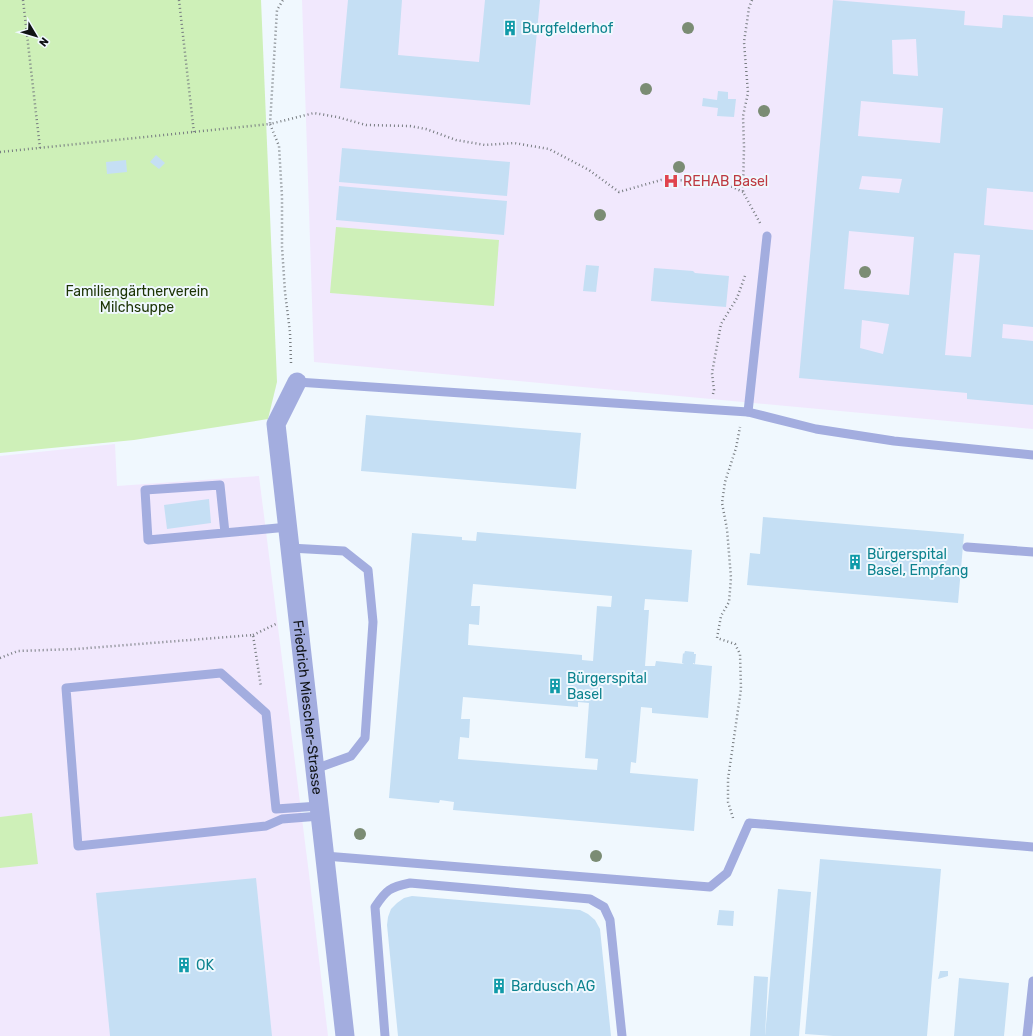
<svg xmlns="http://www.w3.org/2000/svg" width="1033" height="1036" font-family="Rubik,sans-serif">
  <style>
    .medical { fill: #f1e8fd }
    .green { fill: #cef0b8 }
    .building { fill: #c5dff4; fill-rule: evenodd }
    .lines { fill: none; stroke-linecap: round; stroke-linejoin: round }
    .path { stroke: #777c80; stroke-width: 2.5; stroke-dasharray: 1 3; stroke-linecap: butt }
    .lane { stroke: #a3addf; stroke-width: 9 }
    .street { stroke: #a3addf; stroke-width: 19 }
    .tree { fill: #7b8c74 }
    .labels { text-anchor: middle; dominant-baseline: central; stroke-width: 4; stroke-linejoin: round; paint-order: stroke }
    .culture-label { font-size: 14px; fill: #0d838f; stroke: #f0f8fe; text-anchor: start }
    .health-label { font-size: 14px; fill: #be3a42; stroke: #f0f8fe; text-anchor: start }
    .park-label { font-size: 14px; fill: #1c3404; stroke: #f0f8fe }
    .street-label { font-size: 14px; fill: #0f1214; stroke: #f0f8fe }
  </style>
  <rect width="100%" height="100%" fill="#f0f8fe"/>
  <!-- medical -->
  <g class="medical">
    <polygon points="302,0 1033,0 1033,429 314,362"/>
    <polygon points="115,444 117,486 259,476 309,874 328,1036 0,1036 0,456"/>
  </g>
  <!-- green -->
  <g class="green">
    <polygon points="0,0 261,0 277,382 268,419 134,440 0,453"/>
    <polygon points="336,227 499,240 494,306 330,293"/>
    <polygon points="32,813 38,864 0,868 0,817"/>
  </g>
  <!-- building -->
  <g class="building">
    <polygon points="348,0 402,0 398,55 479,62 485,0 540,0 530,105 340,88"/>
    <path d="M833,0L965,11L964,25L1002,28L1003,15L1033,17V192L987,188L984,225L1033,230V327L1003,324L1002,338L1033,341V405L967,399V393L799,378ZM916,39L918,76L893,74L892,40ZM861,101L943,108L940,143L858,136ZM862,176L902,179L899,193L859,189ZM849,231L914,237L909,295L844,289ZM954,253L980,255L971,357L945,355ZM862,320L889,324L883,354L860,348Z"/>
    <polygon points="718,91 728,92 728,99 736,99 734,117 717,116 718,108 702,106 703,98 717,100"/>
    <polygon points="342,148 510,162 507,196 339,182"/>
    <polygon points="156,155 165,163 159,169 150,162"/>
    <polygon points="126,160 127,172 107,174 106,162"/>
    <polygon points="339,186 507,201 504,235 336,220"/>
    <polygon points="586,265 599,266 596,292 583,291"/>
    <polygon points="654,268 693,271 695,273 729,276 726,307 651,301"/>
    <polygon points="366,415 581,433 576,489 361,471"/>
    <polygon points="209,499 211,523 167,529 164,505"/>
    <polygon points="763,517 964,534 958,603 747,585 750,553 760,554"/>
    <path d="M477,532L692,550L688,602L645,599L644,610H649L645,666H655L656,661L684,664L682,663L683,653L684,654L685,651L694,652V654H696L695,664L693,663V664L712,666L708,718L652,713V708L641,707L636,763L631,762L630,773L698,779L694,831L453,810L454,802L440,800L439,803L389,798L412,533L462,537V540L476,541ZM473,584L612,596L611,607L597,606L593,661L582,660V655L468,645L469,624L479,625L480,606H471ZM463,697L578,707V702L589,703L585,758L598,759L597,770L458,759L460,737L469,738L470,719H461Z"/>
    <polygon points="820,859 941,869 927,1036 833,1036 805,1034"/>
    <polygon points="256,878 272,1036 110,1036 96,893"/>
    <polygon points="778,889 811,892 799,1036 765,1036"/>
    <polygon points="412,896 580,910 588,914 595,920 600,929 611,1036 398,1036 387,925 388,917 391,909 397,903 404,898"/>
    <polygon points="719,910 734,911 733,926 717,925"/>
    <polygon points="940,971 948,971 948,976 938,979"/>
    <polygon points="754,976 768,977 765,1036 750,1036"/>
    <polygon points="959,978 1009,983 1004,1036 954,1036"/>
  </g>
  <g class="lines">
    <!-- path -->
    <g class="path">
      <polyline points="23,0 40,148"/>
      <polyline points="179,0 194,133"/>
      <polyline points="752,0 749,8 744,42 748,93 743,116 744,147 743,192 760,223"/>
      <polyline points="0,152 270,124 277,10 283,0"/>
      <polyline points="291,363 290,332 285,292 282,247 282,197 279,146 270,124 314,113 337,117 366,125 410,126 426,129 456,140 485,145 514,143 549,149 589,170 619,192 661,180 720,181 743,192"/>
      <polyline points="713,394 714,390 712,373 721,324 737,298 745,276"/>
      <polyline points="253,635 278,623"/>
      <polyline points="0,658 18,651 76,649 253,635 261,687"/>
      <polyline points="733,818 728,802 728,779 741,689 740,654 735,644 717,638 721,616 729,602 731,578 727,529 722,503 725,482 736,448 740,427"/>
    </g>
    <!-- lane -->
    <g class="lane">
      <polyline points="297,382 748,412 816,429 894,441 1033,455"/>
      <polyline points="748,412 767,236"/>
      <polyline points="225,533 220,485 145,490 148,540 288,527"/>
      <polyline points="967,547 1033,552"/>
      <polyline points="290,548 344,551 368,570 373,622 365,738 351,756 315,769"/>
      <polyline points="319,806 276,809 266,713 221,673 66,688 78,846 266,826 282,819 320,816"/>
      <polyline points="325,856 710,887 727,873 749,823 1033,847"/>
      <path d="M385,1036L375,907C386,890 390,887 410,883L590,899L604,907L610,920L622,1036"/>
      <polyline points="1027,1036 1033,981"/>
    </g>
    <!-- street -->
    <path class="street" id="s1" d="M297,382L276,424L345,1036"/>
  </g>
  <!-- trees -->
  <g class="tree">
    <circle cx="688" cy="28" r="6"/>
    <circle cx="646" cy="89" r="6"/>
    <circle cx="764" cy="111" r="6"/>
    <circle cx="679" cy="167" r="6"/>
    <circle cx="600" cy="215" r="6"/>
    <circle cx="865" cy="272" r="6"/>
    <circle cx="360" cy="834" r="6"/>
    <circle cx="596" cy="856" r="6"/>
  </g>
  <!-- icons -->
  <defs>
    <g id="building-bare" transform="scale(1.2)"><path d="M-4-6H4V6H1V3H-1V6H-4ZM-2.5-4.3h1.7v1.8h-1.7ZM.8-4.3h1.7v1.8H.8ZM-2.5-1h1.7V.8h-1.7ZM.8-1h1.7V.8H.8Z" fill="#0f9aa8" stroke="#f0f8fe" stroke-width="2.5" paint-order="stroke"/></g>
    <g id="hospital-bare" transform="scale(1.2)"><path d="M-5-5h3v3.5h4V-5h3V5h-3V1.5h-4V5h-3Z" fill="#e0444e" stroke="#f0f8fe" stroke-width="2.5" paint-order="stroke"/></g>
  </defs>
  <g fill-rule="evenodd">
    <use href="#building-bare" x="510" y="28"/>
    <use href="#hospital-bare" x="671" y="181"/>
    <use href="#building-bare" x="855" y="562"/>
    <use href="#building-bare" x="555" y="686"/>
    <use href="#building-bare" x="184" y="965"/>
    <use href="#building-bare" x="499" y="986"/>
  </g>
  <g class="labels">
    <!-- culture labels -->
    <g class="culture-label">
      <text x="522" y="28">Burgfelderhof</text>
      <text x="867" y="554">Bürgerspital<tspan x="867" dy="16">Basel, Empfang</tspan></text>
      <text x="567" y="678">Bürgerspital<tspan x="567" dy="16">Basel</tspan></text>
      <text x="196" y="965">OK</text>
      <text x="511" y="986">Bardusch AG</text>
    </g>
    <!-- health labels -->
    <g class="health-label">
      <text x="683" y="181">REHAB Basel</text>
    </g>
    <!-- park labels -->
    <g class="park-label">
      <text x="137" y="291">Familiengärtnerverein<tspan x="137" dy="16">Milchsuppe</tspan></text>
    </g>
    <!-- street labels -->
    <g class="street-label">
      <text stroke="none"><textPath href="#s1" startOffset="332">Friedrich Miescher-Strasse</textPath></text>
    </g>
  </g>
  <!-- north arrow -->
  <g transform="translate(36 36) rotate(128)" stroke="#f0f8fe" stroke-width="3" paint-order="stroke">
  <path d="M0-3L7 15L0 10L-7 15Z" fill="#0f1214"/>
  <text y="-6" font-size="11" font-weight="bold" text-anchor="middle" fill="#0f1214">N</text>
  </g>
</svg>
